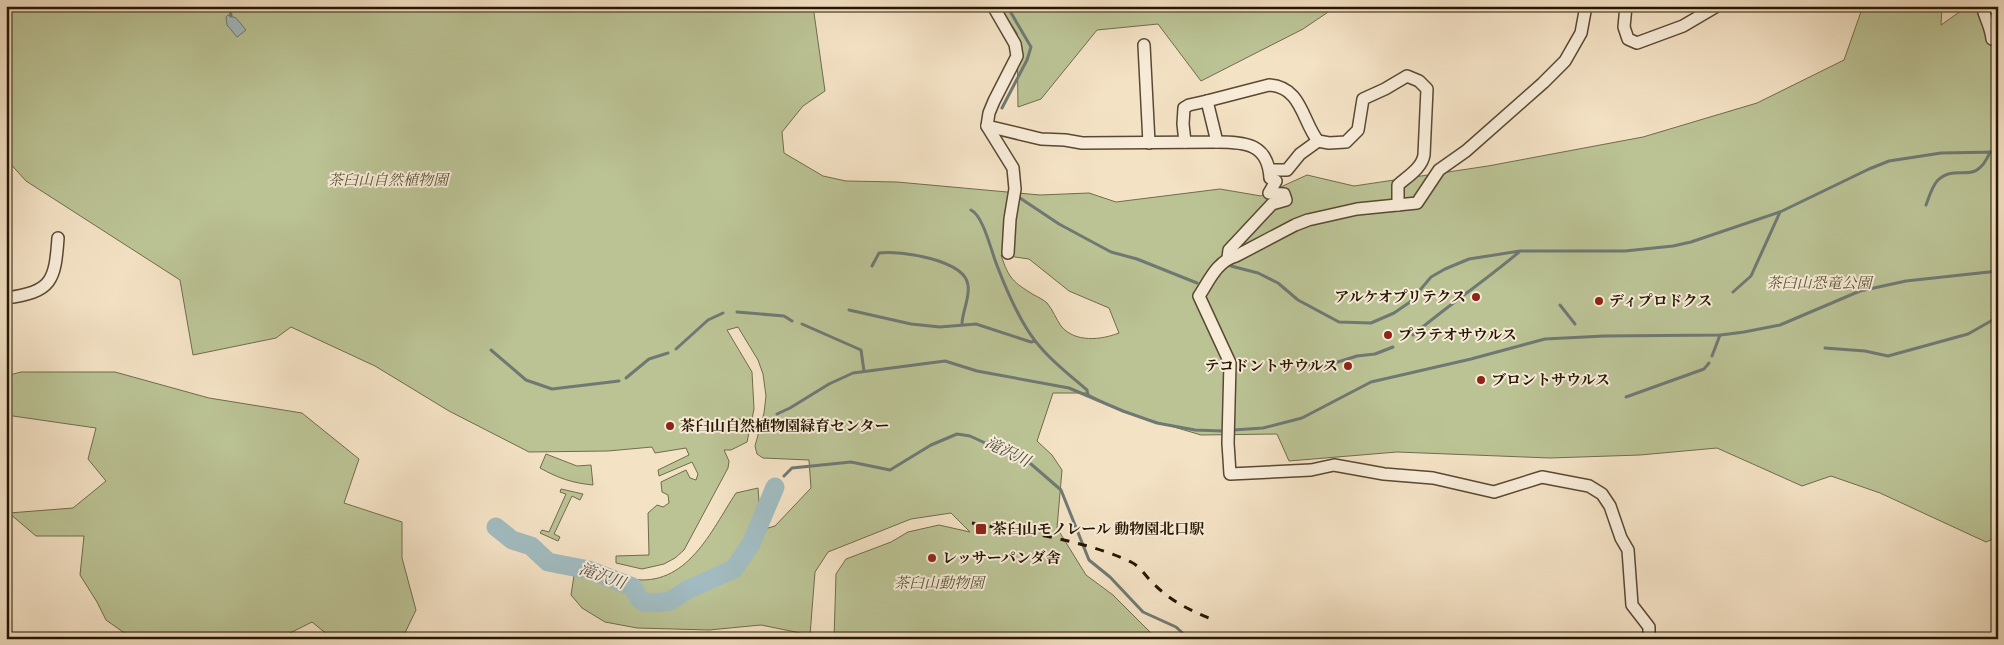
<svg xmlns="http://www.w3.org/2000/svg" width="2004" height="645" font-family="'IM FELL English','Noto Serif JP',serif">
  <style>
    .green { fill: #bbc395; stroke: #706c4b; fill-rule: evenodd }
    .water { fill: #a1bbc0; stroke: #6f7974 }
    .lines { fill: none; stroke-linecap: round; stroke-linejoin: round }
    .stream { stroke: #6f7974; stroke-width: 3 }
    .river { stroke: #a1bbc0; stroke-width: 19 }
    .minor-casing { stroke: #594932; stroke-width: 14 }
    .minor { stroke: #f8ecd9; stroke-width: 11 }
    .rail { stroke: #251601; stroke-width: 3; stroke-dasharray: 9 9; stroke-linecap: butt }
    .poi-dot { fill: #8f2418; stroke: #f8ecd9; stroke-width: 2 }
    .labels { text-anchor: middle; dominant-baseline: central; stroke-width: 4; stroke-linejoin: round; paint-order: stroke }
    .park-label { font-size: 15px; font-style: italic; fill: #5a5335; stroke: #f8ecd9 }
    .poi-label { font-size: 15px; font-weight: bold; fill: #251601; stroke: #f8ecd9; text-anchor: start }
    .water-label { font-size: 16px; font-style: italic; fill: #505044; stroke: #f8ecd9 }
  </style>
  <rect width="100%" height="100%" fill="#f4e2c5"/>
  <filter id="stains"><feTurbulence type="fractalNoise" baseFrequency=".004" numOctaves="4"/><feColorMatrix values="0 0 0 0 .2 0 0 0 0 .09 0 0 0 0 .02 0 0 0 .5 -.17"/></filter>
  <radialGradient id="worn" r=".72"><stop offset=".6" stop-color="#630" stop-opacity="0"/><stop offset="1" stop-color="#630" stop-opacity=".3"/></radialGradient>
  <!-- green -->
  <g class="green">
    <path d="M6,6H813L825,91L803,106L782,132L784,153L823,176L846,181L897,182L1040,195L1089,193L1116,202L1220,189L1261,196L1307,175L1354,186L1488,166L1643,137L1757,103L1844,60L1863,6H1942L1941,25L1968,6H1998V537L1986,542L1880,493L1831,476L1802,486L1717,448L1640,455L1550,458L1397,452L1289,461L1277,434L1201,435L1123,412L1086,393H1053L1037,441L1052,455L1062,470L1057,528L1086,575L1113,595L1155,637L1163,639H834L836,574L846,559L891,542L908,532L939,525L970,532L951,513L911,519L828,552L815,572L810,635L761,625L709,630L637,628L605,622L582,608L571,595L576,563C594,568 613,576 631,579C687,588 711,531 736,493L758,488L761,530L775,526L811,488L809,460L763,458L757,454L755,446L764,413L766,396L763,374L758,360L738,327L727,330L752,372L754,409L747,442L731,450H724L729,461L728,468L684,550L675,558L664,564L642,569L616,563V556L649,555L648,513L657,505L663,507L669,503L668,495L662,492L661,482L686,470L690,478L696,480L698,474L692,462L659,476L658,470L689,455L686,448L655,453L652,447L608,451L529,452L449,411L375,366L291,327L276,338L193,355L180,280L26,181L6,159ZM1001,255L1029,259L1069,291L1109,308L1119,333C1101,340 1075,343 1061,326C1056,319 1053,310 1047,303C1044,300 1038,297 1034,295C1013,282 1009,279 1001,255Z"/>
    <polygon points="999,6 1337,6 1303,29 1201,81 1158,24 1097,30 1041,99 1018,107 1017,33"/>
    <polygon points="21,372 115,372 209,398 302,413 359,459 344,503 402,522 402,558 416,610 402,639 333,639 312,622 278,639 133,639 106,620 97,602 80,575 84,536 36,536 9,513 73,508 106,481 88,459 96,428 6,415 6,376"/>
    <path d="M546,454L577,466L591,465L593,485C572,483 558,478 540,468Z"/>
    <polygon points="561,489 583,494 580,500 572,496 554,534 560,537 558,541 540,533 542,530 549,532 566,494 560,492"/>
  </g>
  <!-- water -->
  <polygon class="water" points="228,15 236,18 246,30 237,37 227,25 226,17"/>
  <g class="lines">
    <!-- stream -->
    <g class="stream">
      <polyline points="230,6 231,16"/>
      <polyline points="1002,108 1027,60 1031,47 1007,6"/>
      <polyline points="1020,198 1059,224 1111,252 1137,259 1197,283"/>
      <path d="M1926,205C1929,197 1932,186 1938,180C1958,162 1975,188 1990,152"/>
      <path d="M971,210C984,216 992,255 998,268C1008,294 1023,329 1042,349C1055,364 1072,377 1087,390L1088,395"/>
      <path d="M872,266L879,253C900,250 965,260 968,285C970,297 963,310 962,323"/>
      <polyline points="1231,266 1258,273 1278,283 1298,300 1339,322 1371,323 1394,313 1410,302 1431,277 1445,269 1469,259 1520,251 1625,251 1673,246 1691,242 1780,212 1869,169 1889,161 1941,153 1998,152"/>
      <polyline points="1733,292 1751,276 1780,212"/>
      <polyline points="1560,305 1575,324"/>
      <polyline points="849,310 911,324 940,327 976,324 1031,342 1035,341"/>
      <polyline points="737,312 784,316 792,321"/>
      <polyline points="802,324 861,350 864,371"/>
      <path d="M1413,335C1447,306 1485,281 1519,252"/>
      <polyline points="1825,348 1865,351 1888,356 1968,334 1998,317"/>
      <polyline points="676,349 708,320 723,313"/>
      <polyline points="491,350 526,380 552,389 619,381"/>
      <polyline points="1712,356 1720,335"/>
      <polyline points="1302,362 1312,366 1325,366 1357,356 1375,354 1393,347"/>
      <polyline points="626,378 649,359 668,353"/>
      <polyline points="1626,397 1704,369 1709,363"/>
      <polyline points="777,414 790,408 829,384 853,373 945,361 977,371 1069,388 1123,411 1157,423 1195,430 1223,431"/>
      <polyline points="726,422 749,419"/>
      <polyline points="1233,430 1263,428 1302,418 1371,382 1471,359 1545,339 1604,336 1721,335 1744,332 1780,325 1860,291 1906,281 1998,271"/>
      <polyline points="784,476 792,468 851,462 890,470 931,445 957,434 970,436 1031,464 1061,490 1089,560 1110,577 1143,612 1176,627 1189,639"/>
    </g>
    <!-- river -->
    <polyline class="river" points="496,527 512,540 531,546 548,562 589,570 633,587 639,599 643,602 655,603 670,601 687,590 734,569 751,544 775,487"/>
    <!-- minor casing -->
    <g class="minor-casing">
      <g id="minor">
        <polyline points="993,6 1015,44 1017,56 994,101 989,113 987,126 1013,168 1015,189 1010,219 1008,253"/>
        <path d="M1586,6L1581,33L1565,61L1543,83L1466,151L1439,170L1417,203L1357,209L1308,220L1295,225L1236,256C1217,261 1209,281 1199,296L1230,363L1228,443L1230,474L1311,470L1334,465L1384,474L1433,478L1494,492L1542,477L1589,486L1602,494L1610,506L1621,538L1628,550L1632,605L1649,627V639"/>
        <polyline points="1626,6 1624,27 1628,39 1637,43 1683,26 1717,6"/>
        <path d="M1982,6C1985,18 1991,27 1992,39"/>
        <polyline points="1144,45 1149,143"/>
        <path d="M987,126L1041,139L1065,140L1082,143L1217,142L1207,101L1269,85C1302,87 1302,121 1318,141L1329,143L1346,142L1358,130L1363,99L1385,89L1407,76L1419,81L1427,89L1424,155C1422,168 1407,177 1398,185V205"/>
        <polyline points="1185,142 1183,124 1184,108 1189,105 1207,101"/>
        <path d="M1217,142C1246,142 1268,144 1270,178L1276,181L1269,193L1284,194L1286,200L1272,204L1229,250L1228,258"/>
        <polyline points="1270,170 1287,170 1300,154 1318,141"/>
        <path d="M6,298C52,292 55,281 58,238"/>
      </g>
    </g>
    <!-- minor -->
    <use href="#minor" class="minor"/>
    <!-- rail -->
    <path class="rail" d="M972,523C1025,533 1082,539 1131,562C1141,567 1145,576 1153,583C1170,601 1188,609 1211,619"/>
  </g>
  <!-- markers -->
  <g class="poi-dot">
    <circle cx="1476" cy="297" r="5"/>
    <circle cx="1599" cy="301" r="5"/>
    <circle cx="1388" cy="335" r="5"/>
    <circle cx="1348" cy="366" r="5"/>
    <circle cx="1481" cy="380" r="5"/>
    <circle cx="670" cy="426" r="5"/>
    <rect x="975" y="523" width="12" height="12" rx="2.5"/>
    <circle cx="932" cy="558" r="5"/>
  </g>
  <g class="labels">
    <!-- park labels -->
    <g class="park-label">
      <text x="388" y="180">茶臼山自然植物園</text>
      <text x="1819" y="283">茶臼山恐竜公園</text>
      <text x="939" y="583">茶臼山動物園</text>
    </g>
    <!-- poi labels -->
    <g class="poi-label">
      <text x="1466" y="297" text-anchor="end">アルケオプリテクス</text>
      <text x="1609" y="301">ディプロドクス</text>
      <text x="1398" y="335">プラテオサウルス</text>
      <text x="1338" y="366" text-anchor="end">テコドントサウルス</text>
      <text x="1491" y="380">ブロントサウルス</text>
      <text x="680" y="426">茶臼山自然植物園緑育センター</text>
      <text x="992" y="529">茶臼山モノレール 動物園北口駅</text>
      <text x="942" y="558">レッサーパンダ舎</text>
    </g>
    <!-- water labels -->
    <g class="water-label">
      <text transform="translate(1007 453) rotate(26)">滝沢川</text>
      <text transform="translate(602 577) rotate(19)">滝沢川</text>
    </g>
  </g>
  <!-- margin -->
  <rect width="2004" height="645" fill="none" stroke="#f4e2c5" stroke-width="25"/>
  <rect x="8" y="8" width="1989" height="630" fill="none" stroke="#251601" stroke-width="2.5"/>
  <rect x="12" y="12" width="1979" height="620" fill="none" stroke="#251601"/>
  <rect width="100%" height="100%" filter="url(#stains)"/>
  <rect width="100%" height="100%" fill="url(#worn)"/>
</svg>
